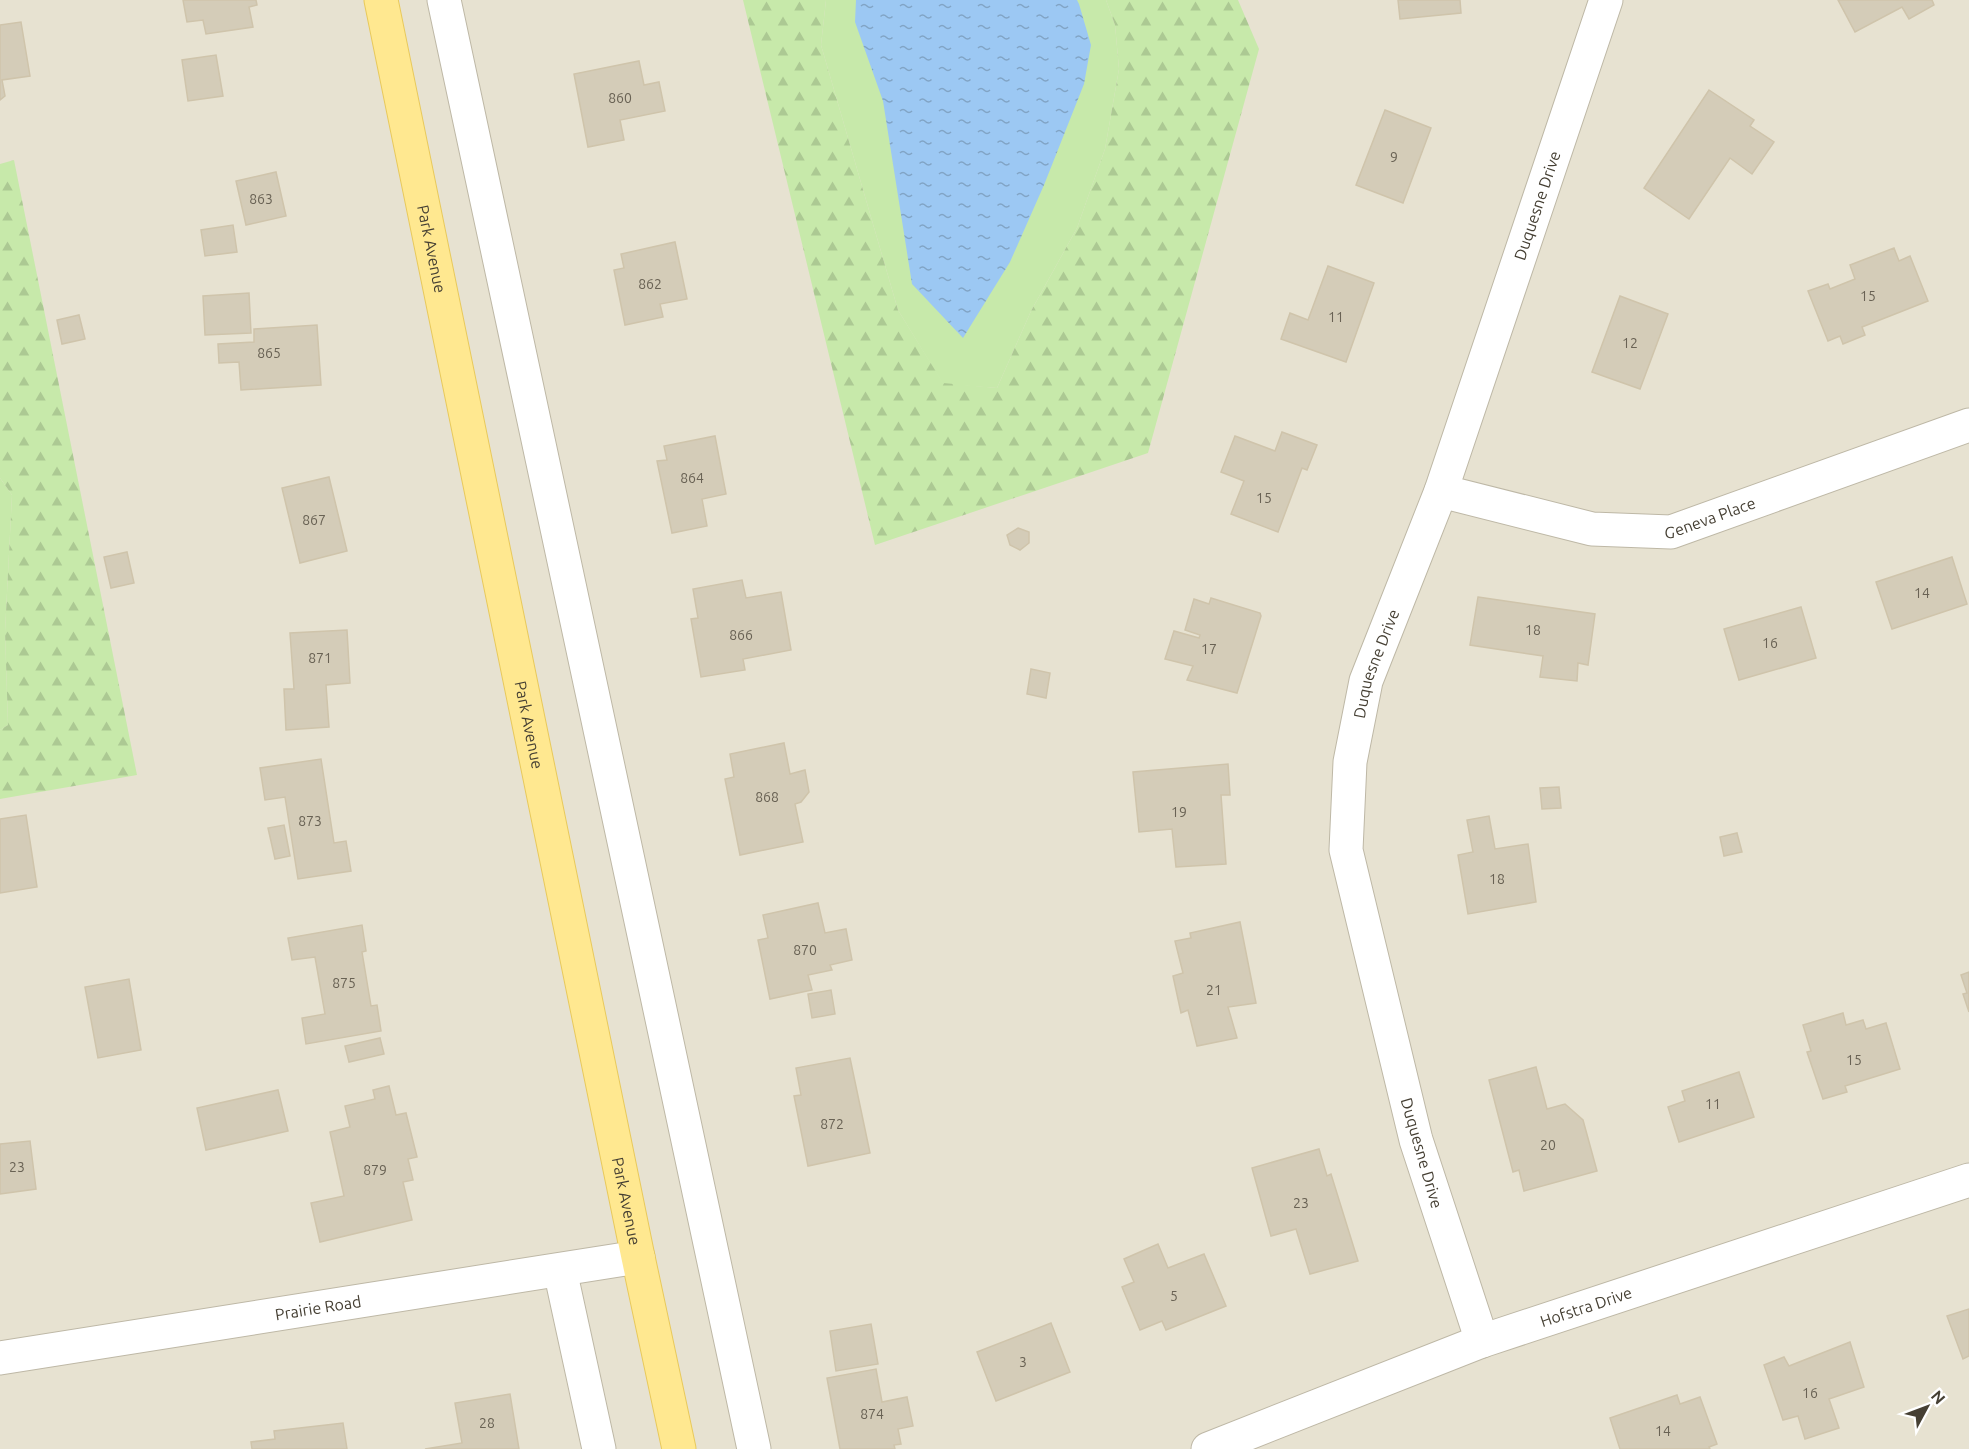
<svg xmlns="http://www.w3.org/2000/svg" width="1969" height="1449" font-family="Ubuntu,sans-serif">
  <style>
    .residential { fill: #e7e2d1 }
    .green { fill: #c7e9aa }
    .forest { fill: url(#forest-firs) }
    .water { fill: url(#water-ripples) }
    .building { fill: #d4ccb8; stroke: #cfc4ab; stroke-width: 1.5 }
    .lines { fill: none; stroke-linecap: round; stroke-linejoin: round }
    .minor-casing { stroke: #beb8a6; stroke-width: 35 }
    .major-casing { stroke: #e8c95c; stroke-width: 35 }
    .minor { stroke: #fff; stroke-width: 33 }
    .major { stroke: #ffe890; stroke-width: 33 }
    .labels { text-anchor: middle; dominant-baseline: central; stroke-width: 4.5; stroke-linejoin: round; paint-order: stroke }
    .number-label { font-size: 14px; fill: #696254 }
    .street-label { font-size: 16px; fill: #453f33; stroke: #fff }
  </style>
  <defs>
    <pattern id="forest-firs" width="22" height="20" patternUnits="userSpaceOnUse" patternTransform="scale(1.5)"><rect width="22" height="20" fill="#c7e9aa"/><path d="M5 1l3.5 6h-7zM16 11l3.5 6h-7z" fill="#acc993"/></pattern>
    <pattern id="water-ripples" width="26" height="14" patternUnits="userSpaceOnUse" patternTransform="scale(1.5)"><rect width="26" height="14" fill="#9cc8f3"/><path d="M2 4q2-2 4 0t4 0M15 11q2-2 4 0t4 0" fill="none" stroke="#81a4c5"/></pattern>
  </defs>
  <rect width="100%" height="100%" fill="#f2efe3"/>
  <!-- residential -->
  <rect class="residential" x="0" y="0" width="1969" height="1449"/>
  <!-- green -->
  <g class="green">
    <polygon points="826,0 1106,0 1115,25 1119,69 1105,149 1077,228 1031,311 997,388 943,384 898,310 821,45"/>
    <polygon points="0,478 12,495 5,632 8,725 0,730"/>
  </g>
  <!-- forest -->
  <g class="forest">
    <polygon points="743,0 826,0 821,45 898,310 943,383 997,388 1031,311 1077,228 1105,149 1119,69 1115,25 1106,0 1238,0 1259,49 1148,453 875,545"/>
    <polygon points="14,160 137,775 0,799 0,730 8,725 5,632 12,495 0,478 0,164"/>
  </g>
  <!-- water -->
  <polygon class="water" points="856,0 1077,0 1079,4 1091,45 1084,84 1044,185 1010,262 963,338 912,284 883,101 855,22"/>
  <!-- building -->
  <g class="building">
    <polygon points="183,0 256,0 257,5 249,7 253,27 206,34 203,20 187,22"/>
    <polygon points="1398,0 1460,0 1461,13 1400,19"/>
    <polygon points="1838,0 1932,0 1934,5 1909,19 1902,7 1855,32"/>
    <polygon points="21,22 30,76 2,80 5,96 0,100 0,25"/>
    <polygon points="216,55 223,96 188,101 182,60"/>
    <polygon points="639,61 644,85 659,82 665,111 620,120 624,140 588,147 574,74"/>
    <polygon points="1709,90 1754,120 1750,126 1774,142 1752,174 1730,158 1689,219 1644,188"/>
    <polygon points="1385,110 1431,128 1403,203 1356,185"/>
    <polygon points="276,172 286,216 246,225 236,181"/>
    <polygon points="233,225 237,252 205,256 201,230"/>
    <polygon points="675,242 687,299 660,304 663,317 625,325 614,270 624,268 621,254"/>
    <polygon points="1894,248 1899,261 1910,256 1928,301 1862,327 1865,335 1843,344 1840,336 1828,341 1808,291 1828,284 1830,289 1855,279 1850,265"/>
    <polygon points="1328,266 1374,283 1346,362 1281,339 1290,313 1308,320"/>
    <polygon points="249,293 251,333 205,335 203,296"/>
    <polygon points="1620,296 1668,314 1640,389 1592,372"/>
    <polygon points="79,315 85,339 62,344 57,320"/>
    <polygon points="317,325 321,385 241,390 239,362 219,363 218,344 254,342 254,329"/>
    <polygon points="1282,432 1317,445 1307,470 1302,468 1278,532 1231,514 1244,481 1221,472 1235,436 1275,451"/>
    <polygon points="715,436 726,494 702,499 707,526 672,533 657,461 667,460 664,446"/>
    <polygon points="329,477 347,551 300,563 282,488"/>
    <polygon points="1018,528 1029,532 1029,543 1020,550 1010,545 1007,535"/>
    <polygon points="127,552 134,583 111,588 104,557"/>
    <polygon points="1952,557 1967,604 1892,629 1876,582"/>
    <polygon points="742,580 746,598 781,592 791,650 743,659 745,670 701,677 691,619 698,618 693,589"/>
    <polygon points="1478,597 1595,614 1588,665 1578,663 1577,681 1540,677 1543,656 1470,645"/>
    <polygon points="1211,598 1260,613 1261,616 1237,693 1187,680 1193,666 1165,659 1174,631 1199,638 1200,635 1185,630 1194,599 1209,604"/>
    <polygon points="1801,607 1816,658 1739,680 1724,629"/>
    <polygon points="347,630 350,683 326,685 329,727 286,730 284,689 294,689 290,633"/>
    <polygon points="1031,669 1050,673 1046,698 1027,694"/>
    <polygon points="784,743 790,774 805,770 809,792 801,802 795,804 803,842 740,855 725,779 734,777 730,754"/>
    <polygon points="321,759 334,843 346,841 351,871 298,879 285,797 265,800 260,768"/>
    <polygon points="1228,764 1230,795 1221,795 1226,864 1176,867 1172,829 1139,832 1133,772"/>
    <polygon points="1559,787 1561,808 1542,809 1540,788"/>
    <polygon points="26,815 37,887 0,893 0,819"/>
    <polygon points="1489,816 1495,849 1528,844 1536,902 1468,914 1458,855 1473,852 1467,820"/>
    <polygon points="284,825 290,856 275,859 268,828"/>
    <polygon points="1737,833 1742,852 1724,856 1720,837"/>
    <polygon points="818,903 825,933 846,929 852,960 830,965 832,970 808,975 812,990 770,999 758,940 768,938 763,915"/>
    <polygon points="1240,922 1256,1003 1228,1007 1237,1038 1197,1046 1188,1010 1181,1013 1173,976 1183,973 1175,941 1191,938 1190,933"/>
    <polygon points="362,925 366,951 362,952 371,1006 377,1005 381,1031 306,1044 302,1018 325,1014 315,957 292,960 288,938"/>
    <polygon points="1969,972 1969,1012 1963,994 1967,993 1961,975"/>
    <polygon points="129,979 141,1050 98,1058 85,987"/>
    <polygon points="831,990 835,1014 812,1018 808,994"/>
    <polygon points="1843,1013 1846,1025 1863,1020 1866,1029 1886,1023 1900,1069 1845,1086 1847,1092 1823,1099 1807,1052 1811,1051 1803,1025"/>
    <polygon points="380,1038 384,1054 349,1062 345,1046"/>
    <polygon points="850,1058 870,1153 808,1166 794,1096 801,1095 796,1068"/>
    <polygon points="1536,1067 1547,1109 1565,1104 1583,1120 1597,1171 1524,1191 1519,1170 1513,1172 1489,1080"/>
    <polygon points="1739,1072 1754,1117 1679,1142 1668,1107 1685,1101 1682,1091"/>
    <polygon points="389,1086 396,1115 406,1113 417,1157 408,1159 413,1180 403,1182 412,1220 320,1242 311,1203 344,1196 330,1132 350,1127 345,1106 375,1099 373,1090"/>
    <polygon points="278,1090 288,1131 206,1150 197,1108"/>
    <polygon points="30,1141 36,1189 0,1194 0,1144"/>
    <polygon points="1319,1149 1327,1176 1331,1174 1358,1261 1310,1274 1296,1229 1271,1236 1252,1168"/>
    <polygon points="1158,1244 1168,1268 1204,1254 1226,1306 1166,1330 1162,1321 1140,1330 1122,1287 1134,1282 1124,1259"/>
    <polygon points="1969,1309 1969,1356 1963,1359 1947,1316"/>
    <polygon points="1051,1323 1070,1372 996,1401 977,1352"/>
    <polygon points="871,1324 878,1364 836,1371 830,1331"/>
    <polygon points="1850,1342 1864,1387 1829,1399 1839,1428 1805,1439 1798,1416 1783,1420 1764,1365 1784,1357 1789,1366"/>
    <polygon points="876,1369 882,1402 907,1397 913,1426 898,1429 901,1444 894,1445 895,1449 840,1449 827,1378"/>
    <polygon points="510,1394 519,1449 425,1449 462,1443 455,1403"/>
    <polygon points="1677,1395 1680,1404 1700,1397 1717,1444 1709,1447 1710,1449 1620,1449 1610,1418"/>
    <polygon points="343,1423 347,1449 252,1449 251,1442 275,1439 274,1431"/>
  </g>
  <g class="lines">
    <!-- minor casing -->
    <g class="minor-casing">
      <g id="minor">
        <polyline points="444,0 754,1449"/>
        <path id="s1" d="M1441,491L1592,529L1671,532L1969,425"/>
        <polyline points="560,1270 599,1449"/>
        <path id="s2" d="M1482,1341L1416,1140L1346,850L1350,762L1366,681L1441,491L1606,0"/>
        <path id="s3" d="M0,1358L638,1257"/>
        <path id="s4" d="M1208,1449L1482,1341L1969,1180"/>
      </g>
    </g>
    <!-- major casing -->
    <g class="major-casing">
      <g id="major">
        <path id="s5" d="M381,0L638,1257L679,1449"/>
      </g>
    </g>
    <!-- minor -->
    <use href="#minor" class="minor"/>
    <!-- major -->
    <use href="#major" class="major"/>
  </g>
  <g class="labels">
    <!-- number labels -->
    <g class="number-label">
      <text x="620" y="98">860</text>
      <text x="1394" y="157">9</text>
      <text x="261" y="199">863</text>
      <text x="650" y="284">862</text>
      <text x="1868" y="296">15</text>
      <text x="1336" y="317">11</text>
      <text x="1630" y="343">12</text>
      <text x="269" y="353">865</text>
      <text x="692" y="478">864</text>
      <text x="1264" y="498">15</text>
      <text x="314" y="520">867</text>
      <text x="1922" y="593">14</text>
      <text x="1533" y="630">18</text>
      <text x="741" y="635">866</text>
      <text x="1770" y="643">16</text>
      <text x="1209" y="649">17</text>
      <text x="320" y="658">871</text>
      <text x="767" y="797">868</text>
      <text x="1179" y="812">19</text>
      <text x="310" y="821">873</text>
      <text x="1497" y="879">18</text>
      <text x="805" y="950">870</text>
      <text x="344" y="983">875</text>
      <text x="1214" y="990">21</text>
      <text x="1854" y="1060">15</text>
      <text x="1713" y="1104">11</text>
      <text x="832" y="1124">872</text>
      <text x="1548" y="1145">20</text>
      <text x="17" y="1167">23</text>
      <text x="375" y="1170">879</text>
      <text x="1301" y="1203">23</text>
      <text x="1174" y="1296">5</text>
      <text x="1023" y="1362">3</text>
      <text x="1810" y="1393">16</text>
      <text x="872" y="1414">874</text>
      <text x="487" y="1423">28</text>
      <text x="1663" y="1431">14</text>
    </g>
    <!-- street labels -->
    <g class="street-label">
      <text stroke="none"><textPath href="#s2" startOffset="1186">Duquesne Drive</textPath></text>
      <text stroke="none"><textPath href="#s5" startOffset="254">Park Avenue</textPath></text>
      <text stroke="none"><textPath href="#s1" startOffset="276">Geneva Place</textPath></text>
      <text stroke="none"><textPath href="#s2" startOffset="700">Duquesne Drive</textPath></text>
      <text stroke="none"><textPath href="#s5" startOffset="740">Park Avenue</textPath></text>
      <text transform="translate(1422 1153) rotate(74)">Duquesne Drive</text>
      <text stroke="none"><textPath href="#s5" startOffset="1226">Park Avenue</textPath></text>
      <text stroke="none"><textPath href="#s4" startOffset="404">Hofstra Drive</textPath></text>
      <text stroke="none"><textPath href="#s3" startOffset="322">Prairie Road</textPath></text>
    </g>
  </g>
  <!-- north arrow -->
  <g transform="translate(1927 1407) rotate(49)" stroke="#ffffff" stroke-width="4.5" paint-order="stroke">
  <path d="M0-4.5L10 22L0 15L-10 22Z" fill="#453f33"/>
  <text y="-9" font-size="16" font-weight="bold" text-anchor="middle" fill="#453f33">N</text>
  </g>
</svg>
